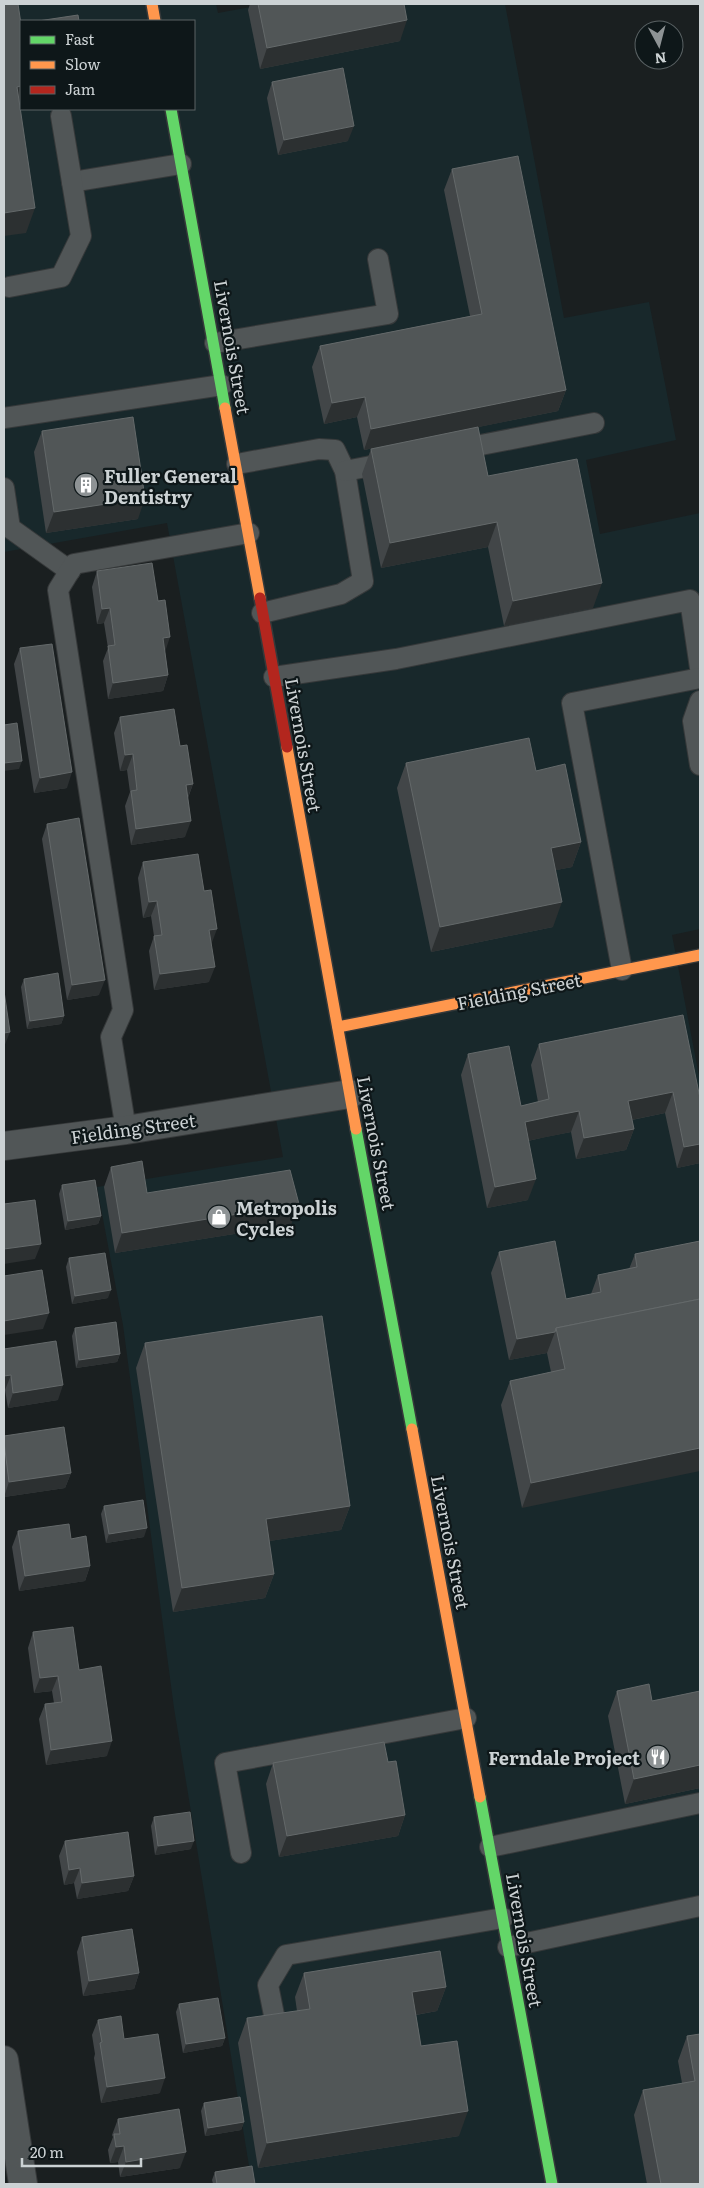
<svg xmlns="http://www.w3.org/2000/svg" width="704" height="2188" font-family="Literata,serif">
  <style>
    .built { fill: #18282b; fill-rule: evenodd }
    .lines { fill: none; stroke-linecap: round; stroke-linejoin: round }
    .lane-casing { stroke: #36393a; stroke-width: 22 }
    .street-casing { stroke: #36393a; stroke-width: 30 }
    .fast-casing { stroke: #36393a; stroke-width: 14 }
    .slow-casing { stroke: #36393a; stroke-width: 14 }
    .jam-casing { stroke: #36393a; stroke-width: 14 }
    .lane { stroke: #515657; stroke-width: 20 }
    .street { stroke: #515657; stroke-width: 28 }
    .fast { stroke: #63d668; stroke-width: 11 }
    .slow { stroke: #ff974d; stroke-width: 11 }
    .jam { stroke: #b3261e; stroke-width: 11 }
    .wall { fill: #424648 }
    .shaded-wall { fill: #2c3031 }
    .building { fill: #515657; stroke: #64696a }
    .labels { text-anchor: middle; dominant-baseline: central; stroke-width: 4.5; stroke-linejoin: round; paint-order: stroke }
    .street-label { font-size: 18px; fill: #ccd2d4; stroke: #0e1719 }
    .poi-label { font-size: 18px; font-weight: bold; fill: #ccd2d4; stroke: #0e1719; text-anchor: start }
  </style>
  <rect width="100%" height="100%" fill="#1a1f20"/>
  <!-- built -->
  <path class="built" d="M4,4H216L218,13L266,4H505L564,318L649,302L676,440L586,460L600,534L700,513V929L672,935L700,1081V2184H252L174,1708L123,1325L97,1187L283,1157L167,523L4,552ZM21,21H194V109H21Z"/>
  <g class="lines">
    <!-- lane casing -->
    <g class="lane-casing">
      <g id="lane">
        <polyline points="72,182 181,164"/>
        <polyline points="9,287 61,277 81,236 61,116"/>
        <polyline points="215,343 388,314 378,259"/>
        <polyline points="4,418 222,385"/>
        <polyline points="455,450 594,423"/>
        <polyline points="237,464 319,449 335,450 345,471 363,581 341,594 262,613"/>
        <polyline points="345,471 392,462"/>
        <polyline points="4,488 10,528 70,571"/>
        <polyline points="274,677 396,659 690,600 700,668"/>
        <polyline points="700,701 693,721 700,765"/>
        <polyline points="622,970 572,703 700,678"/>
        <polyline points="126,1130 111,1037 123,1010 58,590 74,564 249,533"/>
        <polyline points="490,1847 700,1803"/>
        <polyline points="241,1853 225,1763 466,1718"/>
        <polyline points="508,1947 700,1906"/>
        <polyline points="275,2020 268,1985 286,1955 503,1918"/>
      </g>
    </g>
    <!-- street casing -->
    <g class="street-casing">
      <g id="street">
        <polyline points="4,1146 126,1130 350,1094"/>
        <polyline points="4,2060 23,2184"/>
      </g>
    </g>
    <!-- fast casing -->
    <g class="fast-casing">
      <g id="fast">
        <polyline points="171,109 225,408"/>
        <polyline points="356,1129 412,1429"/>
        <polyline points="480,1797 552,2184"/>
      </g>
    </g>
    <!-- slow casing -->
    <g class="slow-casing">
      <g id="slow">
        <polyline points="152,4 155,21"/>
        <polyline points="225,408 260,598"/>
        <polyline points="287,747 356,1129"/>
        <polyline points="338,1027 700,955"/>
        <polyline points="412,1429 480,1797"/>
      </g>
    </g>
    <!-- jam casing -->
    <g class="jam-casing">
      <polyline id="jam" points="260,598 287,747"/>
    </g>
    <!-- lane -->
    <use href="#lane" class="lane"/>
    <!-- street -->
    <use href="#street" class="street"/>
    <!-- fast -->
    <use href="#fast" class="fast"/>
    <!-- slow -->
    <use href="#slow" class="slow"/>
    <!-- jam -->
    <use href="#jam" class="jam"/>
  </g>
  <!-- wall -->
  <g class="wall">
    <polygon points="250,4 404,4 400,41 260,69 248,10"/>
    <polygon points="272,82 348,141 278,155 267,98"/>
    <polygon points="452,169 566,390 558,411 478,427 488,476 593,608 504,626 488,547 381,568 362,474 371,449 477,427 364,450 357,417 324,424 312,367 320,346 470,316 444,190"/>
    <polygon points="42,431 138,519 46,533 34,452"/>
    <polygon points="97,571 165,652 168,675 163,691 108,699 103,661 108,648 104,623 97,624 92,587"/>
    <polygon points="20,648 67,788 34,793 14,664"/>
    <polygon points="120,717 180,746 193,784 188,798 185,837 131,845 125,806 130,792 127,770 120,771 114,733"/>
    <polygon points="406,763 536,771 581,842 572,867 556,870 553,927 431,952 397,788"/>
    <polygon points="47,824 99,995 67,1000 42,839"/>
    <polygon points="143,862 211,944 209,982 154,990 149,951 154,936 151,916 143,918 138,878"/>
    <polygon points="24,979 64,1016 61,1024 27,1029 21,987"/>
    <polygon points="683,1015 700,1163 677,1168 665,1113 632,1120 634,1129 626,1150 576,1159 571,1132 545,1137 528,1141 528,1200 487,1208 461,1075 468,1054 521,1106 538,1102 531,1065 539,1044"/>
    <polygon points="111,1167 147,1193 291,1225 115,1253 104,1187"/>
    <polygon points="62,1185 101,1216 98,1224 65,1230 59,1194"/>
    <polygon points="700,1241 522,1508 501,1405 510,1381 551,1372 547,1353 509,1360 491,1273 499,1252 566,1299 591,1294 598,1275 629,1269 635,1254"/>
    <polygon points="69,1258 108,1298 72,1304 66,1267"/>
    <polygon points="75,1328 120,1354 117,1362 76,1368 72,1336"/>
    <polygon points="145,1343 350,1506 341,1530 269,1541 274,1574 265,1598 173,1612 136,1368"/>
    <polygon points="4,1349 58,1400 8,1408 5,1390"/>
    <polygon points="4,1436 71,1473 65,1488 4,1497"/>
    <polygon points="104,1506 144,1537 106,1543 101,1514"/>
    <polygon points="18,1531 71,1539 90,1566 85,1581 19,1591 12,1547"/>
    <polygon points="33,1632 79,1670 107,1756 46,1765 39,1719 45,1704 54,1703 52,1691 34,1693 28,1648"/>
    <polygon points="617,1691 652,1701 700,1691 700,1788 625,1804 608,1716"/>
    <polygon points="388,1762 405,1815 398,1836 279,1857 266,1784 273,1763"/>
    <polygon points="154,1817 191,1849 155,1855 151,1826"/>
    <polygon points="65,1841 134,1876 128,1891 77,1899 74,1883 64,1885 59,1856"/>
    <polygon points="82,1937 139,1973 134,1989 83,1996 77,1952"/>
    <polygon points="304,1973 446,1987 437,2011 416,2015 421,2046 459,2136 258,2168 238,2043 247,2018 297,2011 295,1997"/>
    <polygon points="179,2004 225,2038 222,2046 183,2053 176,2012"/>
    <polygon points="98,2020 124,2039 160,2093 101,2103 94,2058 95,2054 92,2035"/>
    <polygon points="700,2034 700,2184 647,2184 634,2115 643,2090 682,2083 678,2061 687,2036"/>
    <polygon points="204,2103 244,2122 241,2130 205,2136 201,2111"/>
    <polygon points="118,2119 180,2168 120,2177 118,2162 110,2163 108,2150 113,2137 112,2135"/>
    <polygon points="215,2172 255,2184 213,2184 212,2180"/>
  </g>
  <!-- shaded-wall -->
  <g class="shaded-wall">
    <polygon points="407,20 400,41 260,69 267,48"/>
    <polygon points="21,86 21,109 27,109 8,112 17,87"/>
    <polygon points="354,126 348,141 278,155 284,140"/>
    <polygon points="35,208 26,233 4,236 4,213"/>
    <polygon points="566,390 558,411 364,450 371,429"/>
    <polygon points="365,397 357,417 324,424 332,403"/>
    <polygon points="145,498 138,519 46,533 54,512"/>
    <polygon points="497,522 488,547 381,568 390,543"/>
    <polygon points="602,583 593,608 504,626 513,601"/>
    <polygon points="110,608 104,623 97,624 102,609"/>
    <polygon points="170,637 165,652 163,638"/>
    <polygon points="168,675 163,691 108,699 113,683"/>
    <polygon points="133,754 127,770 120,771 125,755"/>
    <polygon points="22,761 19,769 4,771 4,763"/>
    <polygon points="72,772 67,788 34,793 40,778"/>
    <polygon points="193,784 187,799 186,785"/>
    <polygon points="191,821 185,837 131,845 136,829"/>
    <polygon points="581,842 572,867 542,873 551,848"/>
    <polygon points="157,901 151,916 143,918 149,902"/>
    <polygon points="562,902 553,927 431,952 440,927"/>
    <polygon points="217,929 211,945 209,930"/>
    <polygon points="215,967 209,982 154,990 160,974"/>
    <polygon points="105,980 99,995 67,1000 72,985"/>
    <polygon points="64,1016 61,1024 27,1029 30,1021"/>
    <polygon points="10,1032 4,1047 4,1033"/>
    <polygon points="673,1092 665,1113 621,1122 628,1101"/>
    <polygon points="579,1111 571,1132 517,1143 525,1122"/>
    <polygon points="634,1129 626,1150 576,1159 584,1138"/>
    <polygon points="700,1144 700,1163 677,1168 684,1147"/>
    <polygon points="536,1179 528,1200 487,1208 495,1187"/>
    <polygon points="299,1204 291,1225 115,1253 122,1233"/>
    <polygon points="101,1216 98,1224 65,1230 68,1221"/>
    <polygon points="41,1244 35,1259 4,1264 4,1249"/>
    <polygon points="111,1290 108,1298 72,1304 75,1296"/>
    <polygon points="49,1313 43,1329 4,1335 4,1321"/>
    <polygon points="555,1332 547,1353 509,1360 517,1339"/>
    <polygon points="120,1354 117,1362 76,1368 79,1360"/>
    <polygon points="11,1375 5,1390 4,1390 4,1376"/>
    <polygon points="63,1385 58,1400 8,1408 13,1393"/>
    <polygon points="700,1448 700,1471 522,1508 531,1483"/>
    <polygon points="71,1473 65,1488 4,1497 9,1482"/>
    <polygon points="350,1506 341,1530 257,1543 266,1519"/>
    <polygon points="147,1528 144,1537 106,1543 109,1534"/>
    <polygon points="90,1566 85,1581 19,1591 25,1576"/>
    <polygon points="274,1574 265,1598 173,1612 182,1588"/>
    <polygon points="58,1676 52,1691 34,1693 40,1678"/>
    <polygon points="112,1741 107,1756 46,1765 51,1750"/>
    <polygon points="700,1765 700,1788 625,1804 634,1779"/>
    <polygon points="405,1815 398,1836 279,1857 287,1836"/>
    <polygon points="194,1841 191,1849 155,1855 158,1846"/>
    <polygon points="80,1868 74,1883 64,1885 69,1870"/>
    <polygon points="134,1876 128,1891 77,1899 82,1883"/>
    <polygon points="139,1973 134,1989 83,1996 89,1981"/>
    <polygon points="446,1987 437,2011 403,2017 412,1992"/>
    <polygon points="225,2038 222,2046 183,2053 186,2044"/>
    <polygon points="165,2078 160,2093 101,2103 107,2087"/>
    <polygon points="468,2111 459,2136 258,2168 267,2143"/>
    <polygon points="244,2122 241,2130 205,2136 208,2128"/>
    <polygon points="124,2146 118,2162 110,2163 116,2147"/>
    <polygon points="186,2152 180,2168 120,2177 126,2162"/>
  </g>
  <!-- building -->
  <g class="building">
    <polygon points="4,4 18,4 21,24 21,86 17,87 35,208 4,213"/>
    <polygon points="258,4 404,4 407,20 267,48"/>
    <polygon points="78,15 79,21 38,21"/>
    <polygon points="343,68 354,126 284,140 272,82"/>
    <polygon points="518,156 566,390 371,429 365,397 332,403 320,346 482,314 452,169"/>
    <polygon points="133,417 145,498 54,512 42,431"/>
    <polygon points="478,427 488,476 577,459 602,583 513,601 497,522 390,543 371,449"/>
    <polygon points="152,563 158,601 165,600 170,637 163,638 168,675 113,683 108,646 115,645 110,608 102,609 97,571"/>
    <polygon points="52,644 72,772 40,778 20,648"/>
    <polygon points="174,709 180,746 187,745 193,784 186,785 191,821 136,829 131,791 137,790 133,754 125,755 120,717"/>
    <polygon points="17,723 22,761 4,763 4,725"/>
    <polygon points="529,738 536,771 565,764 581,842 551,848 562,902 440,927 406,763"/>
    <polygon points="79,818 105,980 72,985 47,824"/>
    <polygon points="198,854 204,891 211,890 217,929 209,930 215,967 160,974 154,936 162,935 157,901 149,902 143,862"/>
    <polygon points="58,973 64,1016 30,1021 24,979"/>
    <polygon points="4,991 10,1032 4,1033"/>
    <polygon points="683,1015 700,1098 700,1144 684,1147 673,1092 628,1101 634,1129 584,1138 579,1111 553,1116 525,1122 536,1179 495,1187 468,1054 509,1046 521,1106 549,1099 539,1044"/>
    <polygon points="142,1161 147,1193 290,1170 299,1204 122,1233 111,1167"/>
    <polygon points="95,1180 101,1216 68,1221 62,1185"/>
    <polygon points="35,1200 41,1244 4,1249 4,1204"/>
    <polygon points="555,1241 566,1299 601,1292 598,1275 637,1267 635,1254 700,1241 700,1299 556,1328 555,1332 517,1339 499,1252"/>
    <polygon points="105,1253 111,1290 75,1296 69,1258"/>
    <polygon points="42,1270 49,1313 4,1321 4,1276"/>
    <polygon points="700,1299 700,1448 531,1483 510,1381 565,1369 556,1328"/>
    <polygon points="322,1316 350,1506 266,1519 274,1574 182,1588 145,1343"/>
    <polygon points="116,1322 120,1354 79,1360 75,1328"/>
    <polygon points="56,1341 63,1385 13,1393 11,1375 4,1376 4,1349"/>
    <polygon points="64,1427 71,1473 9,1482 4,1442 4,1436"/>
    <polygon points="143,1500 147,1528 109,1534 104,1506"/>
    <polygon points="69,1524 71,1539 86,1536 90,1566 25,1576 18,1531"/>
    <polygon points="73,1627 79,1670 101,1666 112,1741 51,1750 45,1704 62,1702 58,1676 40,1678 33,1632"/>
    <polygon points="649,1684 652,1701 700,1691 700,1765 634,1779 617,1691"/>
    <polygon points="384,1742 388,1762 396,1761 405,1815 287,1836 273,1763"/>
    <polygon points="190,1812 194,1841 158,1846 154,1817"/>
    <polygon points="128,1832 134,1876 82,1883 80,1868 69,1870 65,1841"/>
    <polygon points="132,1929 139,1973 89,1981 82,1937"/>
    <polygon points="440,1951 446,1987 412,1992 421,2046 457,2041 468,2111 267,2143 247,2018 310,2009 304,1973"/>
    <polygon points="218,1998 225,2038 186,2044 179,2004"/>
    <polygon points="121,2016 124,2039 158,2034 165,2078 107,2087 100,2043 102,2042 98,2020"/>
    <polygon points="700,2034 700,2184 661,2184 643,2090 695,2081 687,2036"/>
    <polygon points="240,2097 244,2122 208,2128 204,2103"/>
    <polygon points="179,2109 186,2152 126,2162 124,2146 116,2147 114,2134 120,2134 118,2119"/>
    <polygon points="252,2166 255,2184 217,2184 215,2172"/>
  </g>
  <!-- icons -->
  <defs>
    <g id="building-disc" transform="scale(1.25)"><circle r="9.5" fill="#8e9395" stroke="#0e1719"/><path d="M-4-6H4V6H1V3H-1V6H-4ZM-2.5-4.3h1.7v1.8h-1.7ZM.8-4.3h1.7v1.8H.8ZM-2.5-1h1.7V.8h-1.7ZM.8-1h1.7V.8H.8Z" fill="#fff"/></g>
    <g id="shop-disc" transform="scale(1.25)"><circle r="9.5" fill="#8e9395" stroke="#0e1719"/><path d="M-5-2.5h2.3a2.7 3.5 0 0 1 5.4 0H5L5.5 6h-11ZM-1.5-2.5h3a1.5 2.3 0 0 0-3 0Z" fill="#fff"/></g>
    <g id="restaurant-disc" transform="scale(1.25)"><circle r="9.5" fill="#8e9395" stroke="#0e1719"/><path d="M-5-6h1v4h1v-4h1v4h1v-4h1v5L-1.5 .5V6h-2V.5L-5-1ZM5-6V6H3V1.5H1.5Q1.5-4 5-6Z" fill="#fff"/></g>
  </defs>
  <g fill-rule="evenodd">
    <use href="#building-disc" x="86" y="485"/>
    <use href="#shop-disc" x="219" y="1217"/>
    <use href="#restaurant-disc" x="658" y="1757"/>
  </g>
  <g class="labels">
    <!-- street labels -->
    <g class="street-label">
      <text transform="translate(233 347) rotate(80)">Livernois Street</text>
      <text transform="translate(304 745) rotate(80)">Livernois Street</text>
      <text transform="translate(519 991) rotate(-11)">Fielding Street</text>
      <text transform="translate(133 1128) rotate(-8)">Fielding Street</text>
      <text transform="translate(377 1143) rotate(79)">Livernois Street</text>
      <text transform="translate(451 1542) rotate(79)">Livernois Street</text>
      <text transform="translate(525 1940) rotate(80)">Livernois Street</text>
    </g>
    <!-- poi labels -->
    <g class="poi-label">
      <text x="104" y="475">Fuller General<tspan x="104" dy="21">Dentistry</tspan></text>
      <text x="236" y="1207">Metropolis<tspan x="236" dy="21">Cycles</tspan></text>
      <text x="640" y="1757" text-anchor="end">Ferndale Project</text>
    </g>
  </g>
  <!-- border -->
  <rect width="704" height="2188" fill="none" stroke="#ccd2d4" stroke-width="10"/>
  <!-- legend -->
  <rect x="20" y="20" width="175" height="90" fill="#0e1719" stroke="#5a6264"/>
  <rect x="30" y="36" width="25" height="8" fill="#63d668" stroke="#5a6264"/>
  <text x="65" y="45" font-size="15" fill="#ccd2d4">Fast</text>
  <rect x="30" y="61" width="25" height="8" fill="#ff974d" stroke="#5a6264"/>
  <text x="65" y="70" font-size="15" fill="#ccd2d4">Slow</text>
  <rect x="30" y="86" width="25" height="8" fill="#b3261e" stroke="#5a6264"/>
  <text x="65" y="95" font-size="15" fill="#ccd2d4">Jam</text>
  <!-- north arrow -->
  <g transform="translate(659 45) rotate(173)"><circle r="24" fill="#0e1719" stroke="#5a6264"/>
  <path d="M0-4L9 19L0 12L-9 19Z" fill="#8e9395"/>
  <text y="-8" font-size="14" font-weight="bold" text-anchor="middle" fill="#ccd2d4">N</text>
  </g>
  <!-- scale -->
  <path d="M22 2158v8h119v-8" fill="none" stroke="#ccd2d4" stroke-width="2.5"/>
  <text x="30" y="2158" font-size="15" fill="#ccd2d4" stroke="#0e1719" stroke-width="4" paint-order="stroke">20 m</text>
</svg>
